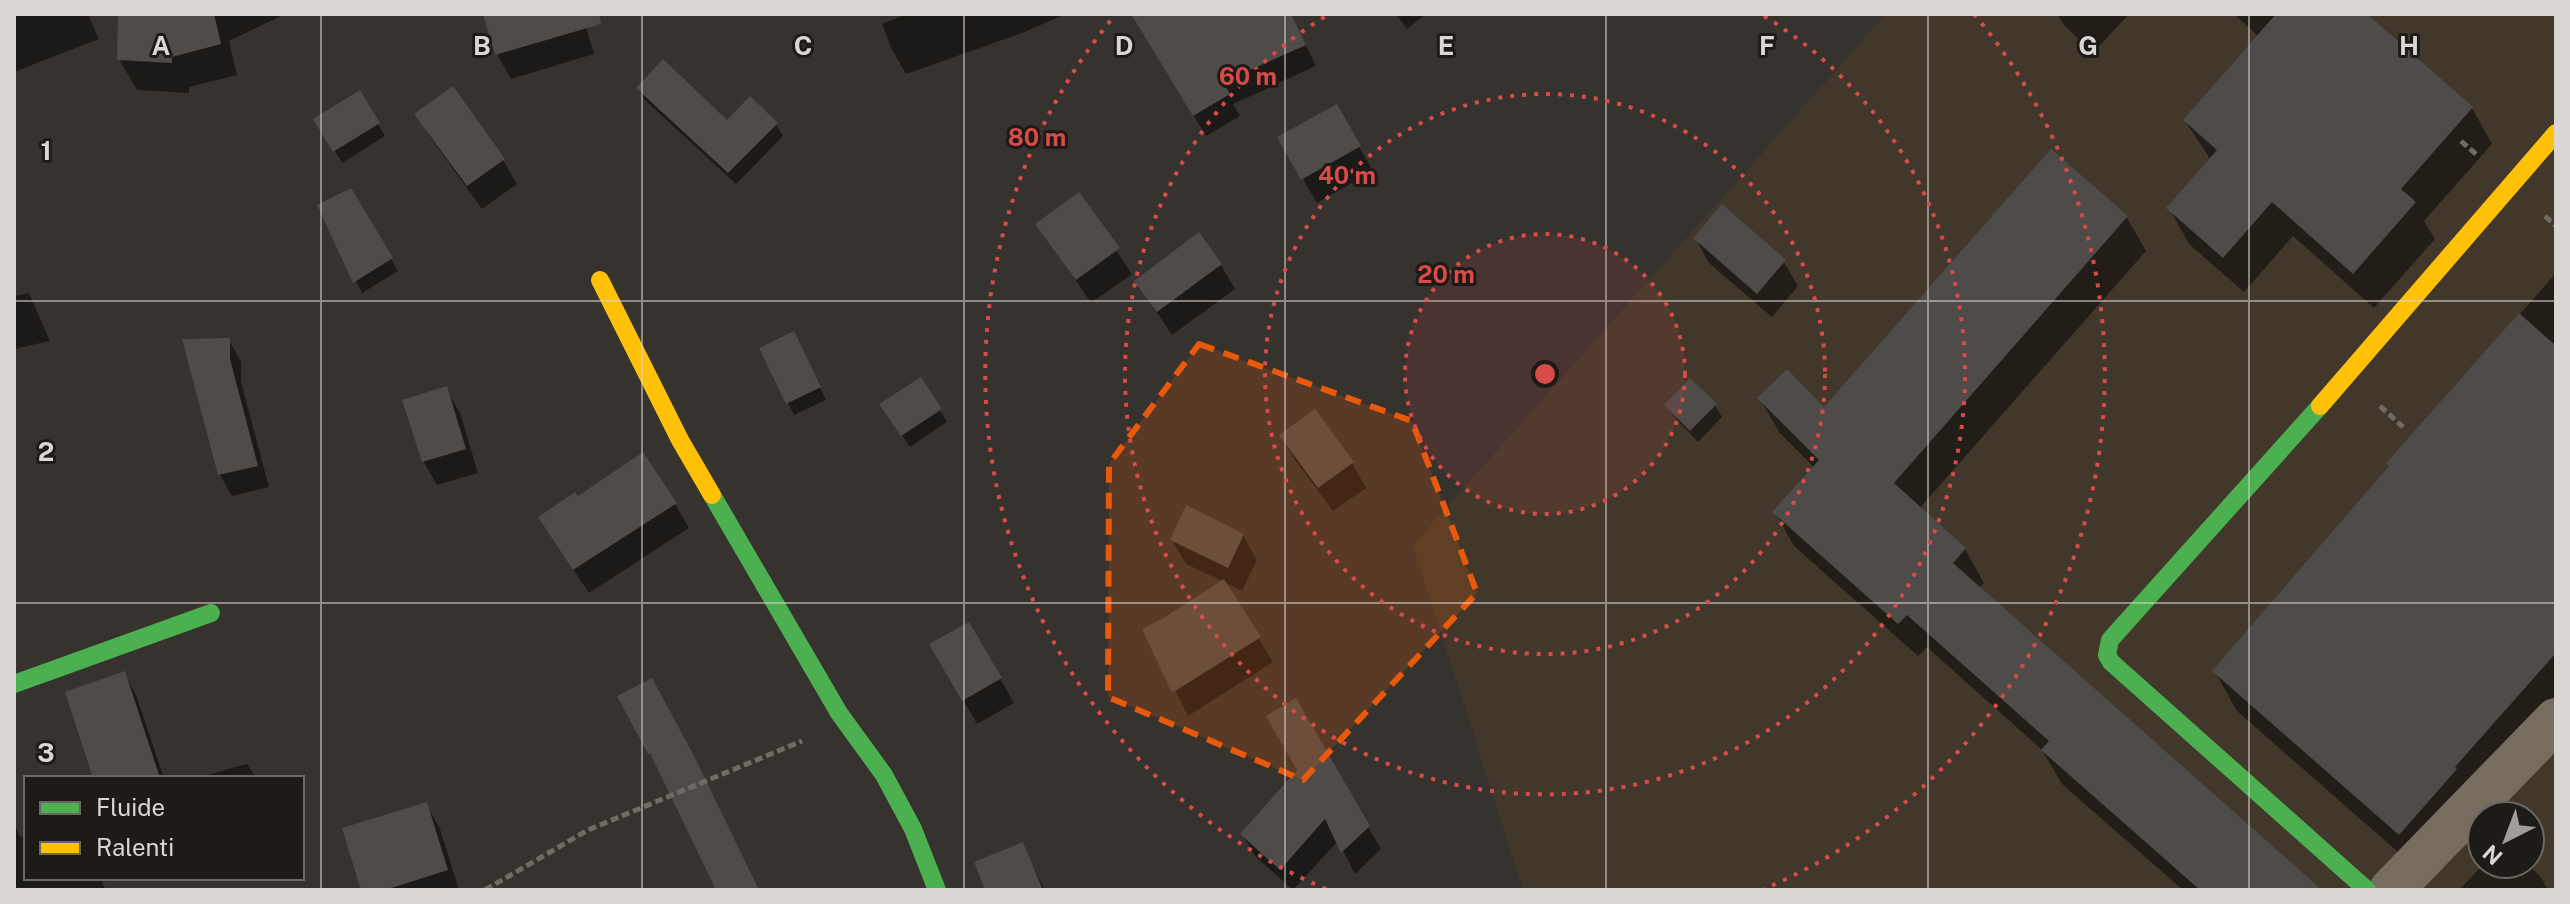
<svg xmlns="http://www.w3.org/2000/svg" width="2570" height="904" font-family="'Public Sans',sans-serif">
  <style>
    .built { fill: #41382b; fill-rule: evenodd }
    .shadow { fill: #0007 }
    .building { fill: #4e4b48 }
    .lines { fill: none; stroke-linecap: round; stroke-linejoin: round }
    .path { stroke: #726b63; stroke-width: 5; stroke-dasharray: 8 4; stroke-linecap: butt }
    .street { stroke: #766d60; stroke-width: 44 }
    .fast { stroke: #4caf50; stroke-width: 18 }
    .slow { stroke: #ffc107; stroke-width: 18 }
    .marked { fill: #e8590c; fill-opacity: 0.2; stroke: #e8590c; stroke-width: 6; stroke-dasharray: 16 10; stroke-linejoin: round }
    .grid { fill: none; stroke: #dbd6d1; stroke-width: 2; stroke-opacity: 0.55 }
    .ring { fill: none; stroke: #d74b4a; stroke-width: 4; stroke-dasharray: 4 8 }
    .grid-label { font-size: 26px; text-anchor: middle; font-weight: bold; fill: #dbd6d1; stroke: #1e1b17; stroke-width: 6; stroke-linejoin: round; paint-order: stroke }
    .centre { fill: #d74b4a; stroke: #1e1b17; stroke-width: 4 }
    .ring-label { font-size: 24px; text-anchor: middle; font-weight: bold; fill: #d74b4a; stroke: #1e1b17; stroke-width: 6; stroke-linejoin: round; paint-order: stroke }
  </style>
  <rect width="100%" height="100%" fill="#36322e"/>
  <!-- built -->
  <path class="built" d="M1886,14H2556V890H1523L1413,545ZM2482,816H2530V864H2482Z"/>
  <!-- shadow -->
  <g class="shadow">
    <polygon points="14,14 88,14 99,39 14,72"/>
    <polygon points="120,14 285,14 229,41 237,75 189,87 189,93 137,90 119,59"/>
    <polygon points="488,14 582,14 594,54 511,79 497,54 485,16"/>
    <polygon points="907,14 1066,14 1022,33 906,74 892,50 882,24"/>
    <polygon points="1265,14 1290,14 1316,66 1233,104 1240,116 1206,136 1165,68"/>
    <polygon points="1396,14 1426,14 1407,29"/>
    <polygon points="2057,14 2129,14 2093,53 2064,25"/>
    <polygon points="2234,14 2364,14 2472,108 2492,144 2424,221 2435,239 2374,308 2293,236 2244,292 2189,244 2169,208 2211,160 2185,121 2259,37"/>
    <polygon points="638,88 727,123 776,124 783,136 736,184 645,100"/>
    <polygon points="359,93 385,136 342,163 316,120"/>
    <polygon points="1336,107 1373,171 1317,203 1279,138"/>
    <polygon points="417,114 503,160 517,184 482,209 431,138"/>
    <polygon points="2051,152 2127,218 2146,251 1919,509 1965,549 1984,583 1979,588 2319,890 2183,890 2062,784 2042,750 1927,647 1918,656 1794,546 1775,512 1815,468 1779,432 1760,399 1824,410"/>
    <polygon points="350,190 398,271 362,293 319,206"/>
    <polygon points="1079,195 1132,274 1091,303 1038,224"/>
    <polygon points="1695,238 1784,262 1798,286 1772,317 1709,263"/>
    <polygon points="1221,265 1235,289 1172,335 1136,281"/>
    <polygon points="2556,273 2556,716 2422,873 2237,711 2215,672 2391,467 2389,463"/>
    <polygon points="29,293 50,341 14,349 14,296"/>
    <polygon points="229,340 241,362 241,382 269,487 232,496 220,475"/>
    <polygon points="800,346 826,400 794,415 761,349"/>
    <polygon points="446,389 460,413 478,473 437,485 423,461"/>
    <polygon points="1667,405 1715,405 1722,417 1698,442 1674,417"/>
    <polygon points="940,410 947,422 910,447 889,417"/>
    <polygon points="1314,412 1352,463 1366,488 1333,511 1295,460 1281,436"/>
    <polygon points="577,498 675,504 689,528 589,593 554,541"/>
    <polygon points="1243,535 1257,560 1242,591 1224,582 1273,662 1188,716 1145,630 1224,582 1186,564 1172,540"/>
    <polygon points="969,624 1014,703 977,724 932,645"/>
    <polygon points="124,673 136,695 164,778 95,778"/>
    <polygon points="1296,701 1381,849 1355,874 1338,841 1293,890 1255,856 1242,834 1299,770"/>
    <polygon points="247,764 256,778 196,778"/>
    <polygon points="426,804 440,829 459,890 363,890"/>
    <polygon points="14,823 20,837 26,835 26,878 101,878 105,890 14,890"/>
    <polygon points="1022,845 1045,890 987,890"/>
    <polygon points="2484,864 2527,864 2540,876 2548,890 2459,890"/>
  </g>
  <!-- building -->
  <g class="building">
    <polygon points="118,14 214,14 221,44 172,57 172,63 117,60"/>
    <polygon points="483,14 599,14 601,24 495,55"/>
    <polygon points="1131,14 1291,14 1306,45 1223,82 1230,94 1193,116"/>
    <polygon points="2276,14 2367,14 2473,107 2401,189 2416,202 2353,274 2272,202 2223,258 2166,208 2217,150 2183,120"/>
    <polygon points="663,59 727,120 750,96 778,123 728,173 636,88"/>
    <polygon points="453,86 505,159 467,186 414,114"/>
    <polygon points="360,90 380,123 333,152 313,119"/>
    <polygon points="1337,104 1361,146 1301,180 1277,137"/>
    <polygon points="2051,149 2128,216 1894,483 1966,548 1953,563 2322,890 2200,890 2041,750 2049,741 1907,615 1898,624 1772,512 1819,460 1757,398 1787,369 1824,407"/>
    <polygon points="351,188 393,258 353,283 317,205"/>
    <polygon points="1079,192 1120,248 1076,280 1035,224"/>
    <polygon points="1722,204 1786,260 1757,294 1693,238"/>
    <polygon points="1199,232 1222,264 1157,312 1134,281"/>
    <polygon points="2519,313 2556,346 2556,653 2455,767 2457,769 2399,835 2212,671 2389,466 2386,463"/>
    <polygon points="794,331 821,387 786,404 759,348"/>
    <polygon points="230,338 230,359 258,466 218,475 182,339"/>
    <polygon points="921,377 942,409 901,436 879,404"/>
    <polygon points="1690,378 1717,404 1690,431 1664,405"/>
    <polygon points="447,386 466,449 422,462 402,400"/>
    <polygon points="1315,409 1354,462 1318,488 1279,435"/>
    <polygon points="643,452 677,503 573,570 538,517 575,492 578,496"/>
    <polygon points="1186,505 1244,534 1228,568 1170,540"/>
    <polygon points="1224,579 1261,637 1172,693 1142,629 1162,619"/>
    <polygon points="969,622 1002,678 962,701 929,644"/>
    <polygon points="125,671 160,778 93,778 65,692"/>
    <polygon points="652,678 693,754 759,890 716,890 650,753 648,754 617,696"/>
    <polygon points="1296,698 1370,826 1341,853 1325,819 1280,870 1240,834 1297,770 1266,716"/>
    <polygon points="427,802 448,870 385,890 361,890 342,828"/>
    <polygon points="1023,842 1043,890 985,890 974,862"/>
  </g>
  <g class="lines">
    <!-- path -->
    <g class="path">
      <polyline points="2461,141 2478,156"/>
      <polyline points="2545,216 2556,226"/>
      <polyline points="2380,406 2403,427"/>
      <polyline points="485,890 588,830 802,741"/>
    </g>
    <!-- street -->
    <polyline class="street" points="2391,890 2556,720"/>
    <!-- fast -->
    <g class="fast">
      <polyline points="2320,406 2110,640 2107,655 2111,662 2367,890"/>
      <polyline points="712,495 839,713 884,775 913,829 937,890"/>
      <polyline points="14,684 211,613"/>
    </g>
    <!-- slow -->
    <g class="slow">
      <polyline points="600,280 680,440 712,495"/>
      <polyline points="2320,406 2556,133"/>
    </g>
  </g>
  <!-- marked area -->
  <path class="marked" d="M1199,344L1412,421L1477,593L1303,780L1108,697L1109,464Z"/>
  <!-- grid -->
  <path class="grid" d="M321,14V890M642,14V890M964,14V890M1285,14V890M1606,14V890M1928,14V890M2249,14V890M14,301H2556M14,603H2556"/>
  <!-- distance rings -->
  <circle cx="1545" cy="374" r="140" fill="#d74b4a" fill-opacity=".12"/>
  <g class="ring">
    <circle cx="1545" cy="374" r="140"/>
    <circle cx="1545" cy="374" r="280"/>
    <path d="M1764 16A420 420 0 1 1 1326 16"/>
    <path d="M1326 889A560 560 0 0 1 1116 14M1974 14A560 560 0 0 1 1764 889"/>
  </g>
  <g class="grid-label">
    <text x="161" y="55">A</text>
    <text x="482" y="55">B</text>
    <text x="803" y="55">C</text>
    <text x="1124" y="55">D</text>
    <text x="1446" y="55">E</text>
    <text x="1767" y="55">F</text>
    <text x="2088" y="55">G</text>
    <text x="2409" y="55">H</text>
    <text x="46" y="160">1</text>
    <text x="46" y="461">2</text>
    <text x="46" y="762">3</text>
  </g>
  <circle cx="1545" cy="374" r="12" class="centre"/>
  <g class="ring-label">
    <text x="1248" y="85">60 m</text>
    <text x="1037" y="146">80 m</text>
    <text x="1347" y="184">40 m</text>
    <text x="1446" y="283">20 m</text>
  </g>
  <!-- border -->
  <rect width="2570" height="904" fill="none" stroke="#dbd6d1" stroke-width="32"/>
  <!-- legend -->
  <rect x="24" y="776" width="280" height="104" fill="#1e1b17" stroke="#6a6661" stroke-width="2"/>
  <rect x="40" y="802" width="40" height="12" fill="#4caf50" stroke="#6a6661" stroke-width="2"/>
  <text x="96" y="816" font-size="24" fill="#dbd6d1">Fluide</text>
  <rect x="40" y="842" width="40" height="12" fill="#ffc107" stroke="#6a6661" stroke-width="2"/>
  <text x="96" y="856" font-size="24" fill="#dbd6d1">Ralenti</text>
  <!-- north arrow -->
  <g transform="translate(2506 840) rotate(222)"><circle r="38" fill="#1e1b17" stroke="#6a6661" stroke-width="2"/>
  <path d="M0-6L14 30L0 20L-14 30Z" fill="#a19d98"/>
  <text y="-12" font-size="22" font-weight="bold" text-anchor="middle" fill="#dbd6d1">N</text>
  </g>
</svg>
